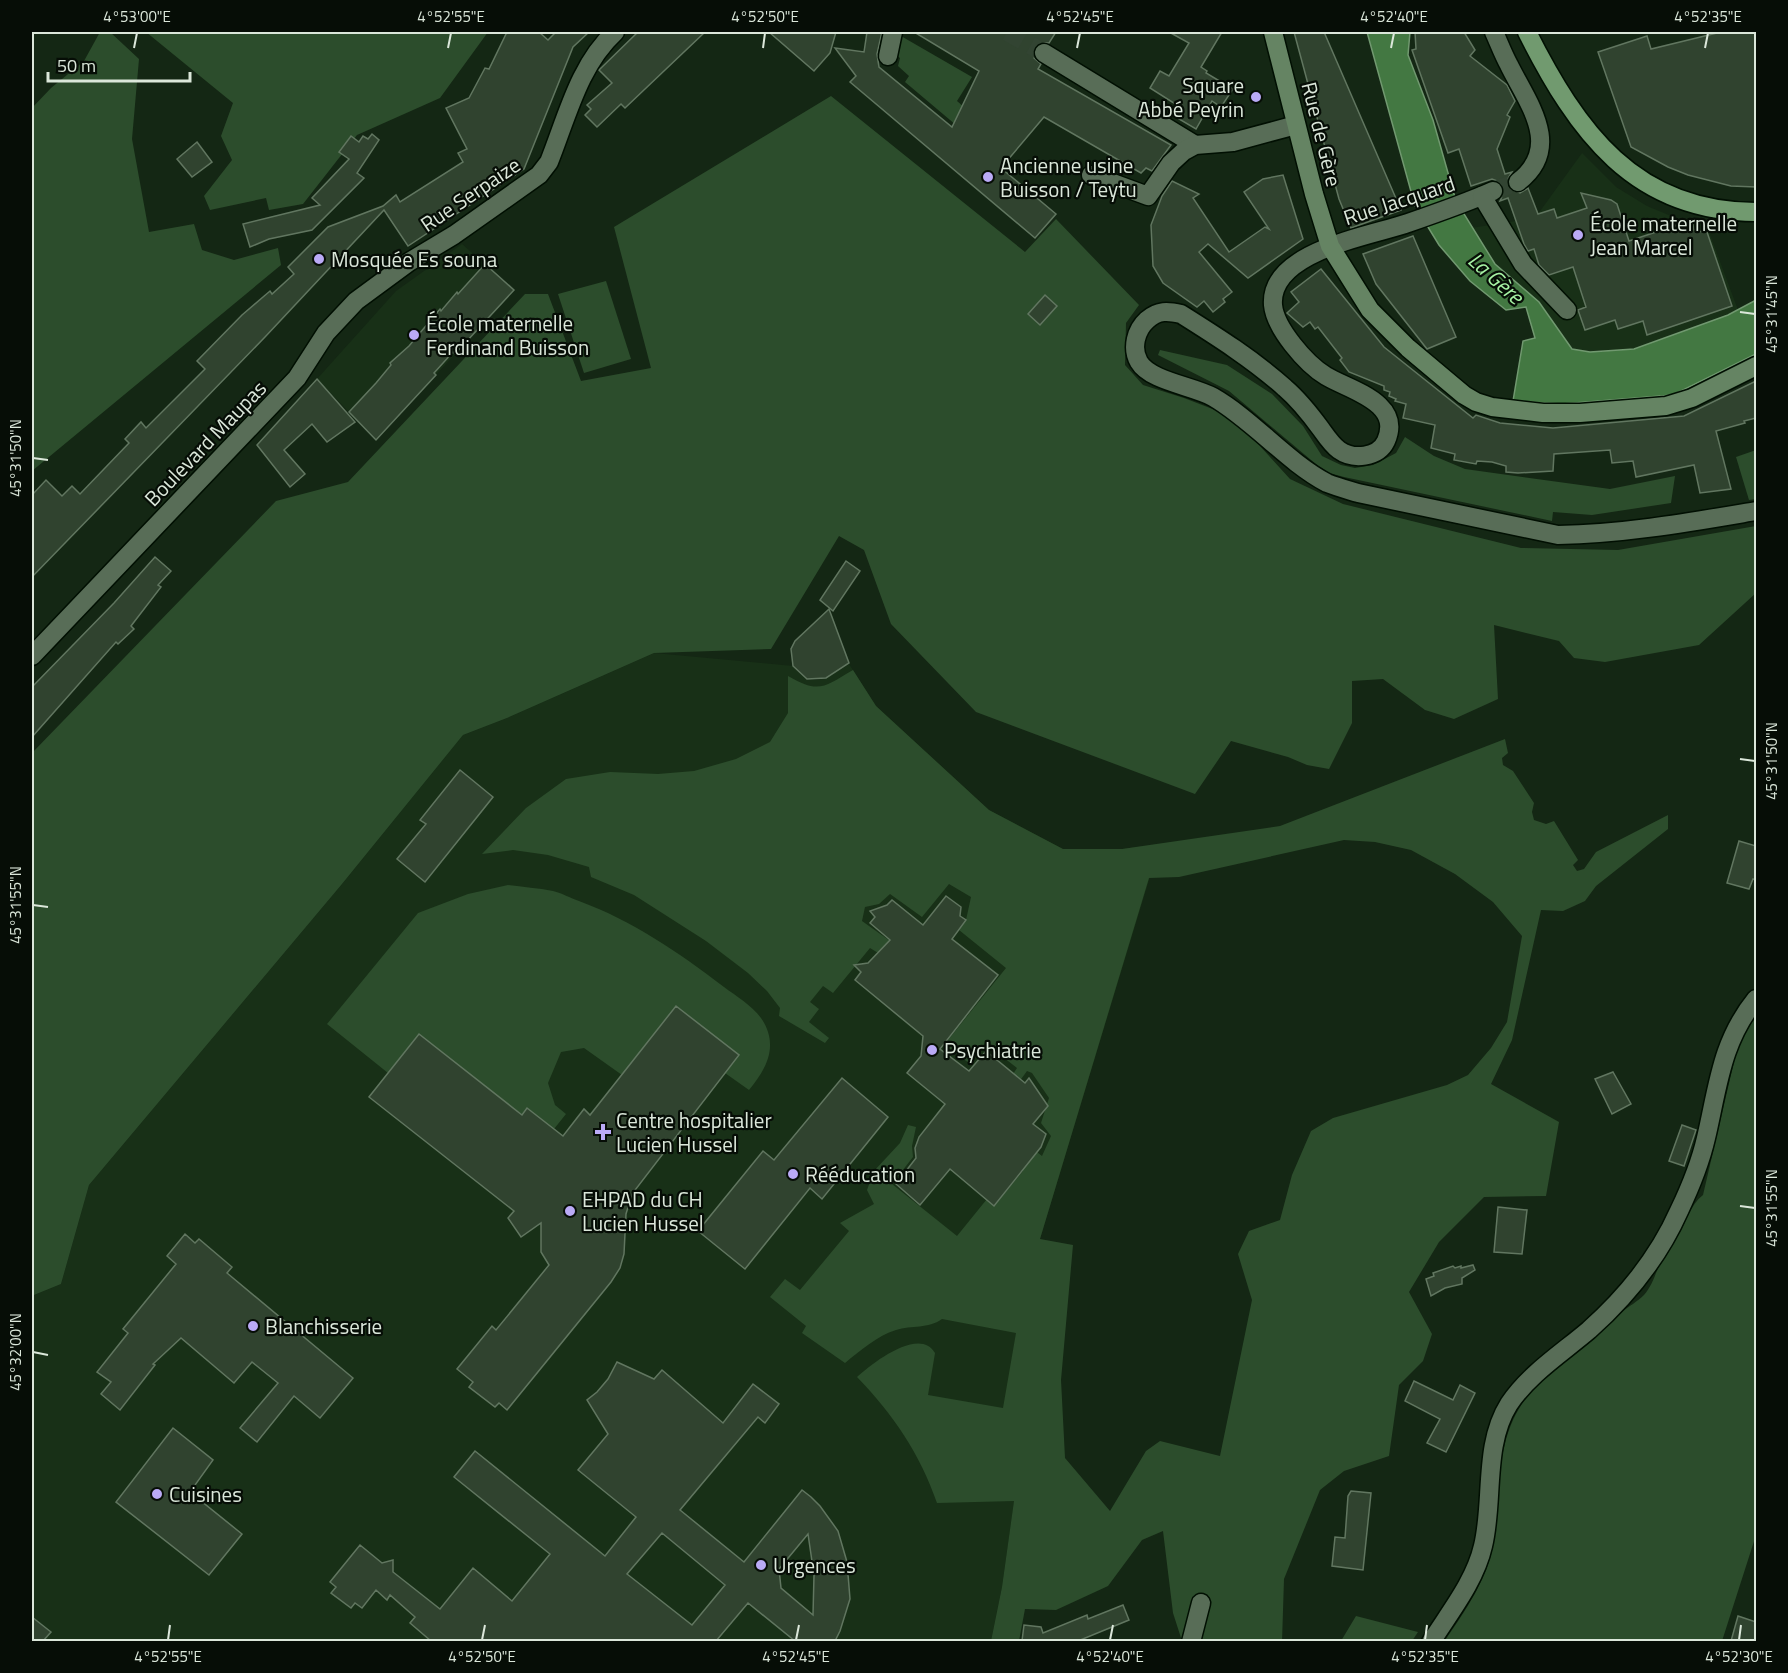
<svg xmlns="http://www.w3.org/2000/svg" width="1788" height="1673" font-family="'Titillium Web',sans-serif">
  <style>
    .built { fill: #183017 }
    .green { fill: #2c4d2c; fill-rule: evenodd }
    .water { fill: #437842; stroke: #719970; stroke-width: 1.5 }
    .building { fill: #30432f; stroke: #617660; stroke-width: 1.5; fill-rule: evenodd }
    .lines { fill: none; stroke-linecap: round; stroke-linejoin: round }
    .street-tunnel { stroke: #324432; stroke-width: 18; stroke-dasharray: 18 9; stroke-linecap: butt }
    .street-casing { stroke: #010f02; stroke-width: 21 }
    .secondary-casing { stroke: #010f02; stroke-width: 21 }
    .primary-casing { stroke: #010f02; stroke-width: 21 }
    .street { stroke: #586d57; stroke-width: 18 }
    .secondary { stroke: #658463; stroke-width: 18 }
    .primary { stroke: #719a6f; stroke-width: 18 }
    .ticks { fill: none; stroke: #dbe7da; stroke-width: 2 }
    .poi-dot { fill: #baaaf6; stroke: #060d06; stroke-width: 2 }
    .labels { text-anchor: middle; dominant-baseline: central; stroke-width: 4.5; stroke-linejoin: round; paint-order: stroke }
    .poi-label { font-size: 21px; fill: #dbe7da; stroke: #060d06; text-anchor: start }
    .street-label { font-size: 21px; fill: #dbe7da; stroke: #060d06 }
    .water-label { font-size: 22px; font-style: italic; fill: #a7f3a4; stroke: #060d06 }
    .neatline { fill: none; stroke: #dbe7da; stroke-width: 2 }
    .ticks-label { font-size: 15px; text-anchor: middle; fill: #dbe7da }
  </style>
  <rect width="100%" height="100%" fill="#142714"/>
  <!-- built -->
  <g class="built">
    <polygon points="1582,153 1616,187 1647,206 1676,218 1706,224 1738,310 1634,349 1590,352 1572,349 1539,302 1495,264 1471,228 1516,221 1538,214"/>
    <polygon points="462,244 514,290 376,440 317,379 396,291"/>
    <polygon points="654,653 793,666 807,679 816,680 826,678 849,664 876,706 989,810 1063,849 1122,849 1160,844 1040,1239 1036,1347 1002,1587 991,1641 32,1642 32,1300 34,1295 61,1284 89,1185 342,884 463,735 507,718"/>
  </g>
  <!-- green -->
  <g class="green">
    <polygon points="100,32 110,32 139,59 132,139 149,232 194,224 202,250 234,260 278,248 281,265 32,471 32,108 51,88 84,61"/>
    <polygon points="146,32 488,32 440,98 357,135 303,204 269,210 266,198 210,210 204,196 232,160 221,136 233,103"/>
    <polygon points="901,36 972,77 957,101 981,122 969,136 905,82 909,76 898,66 900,58 891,51"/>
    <polygon points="831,96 1025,252 1056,219 1139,305 1126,323 1125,365 1143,385 1184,398 1223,413 1251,436 1290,479 1343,504 1521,548 1618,550 1756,526 1756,593 1699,645 1605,662 1574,658 1559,641 1494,625 1498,699 1454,719 1425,710 1383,679 1352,681 1352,723 1329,769 1307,765 1288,757 1231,741 1195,794 976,712 891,624 864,550 839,536 771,649 654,653 507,718 463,735 342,884 89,1185 61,1284 34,1295 32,1293 32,753 276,501 348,482 525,294 548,294 581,381 651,368 614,227"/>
    <polygon points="606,281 631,359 584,373 558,294"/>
    <polygon points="1160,350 1227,365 1272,394 1303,426 1322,456 1341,465 1355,468 1373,465 1396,453 1405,437 1434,456 1465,469 1610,489 1675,476 1671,503 1592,515 1553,512 1552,521 1344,477 1329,473 1317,465 1229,391 1158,355"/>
    <polygon points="1756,450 1756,499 1749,500 1736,457"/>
    <path d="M853,670L876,706L989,810L1063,849H1122L1280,826L1505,739L1508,753L1502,758L1503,765L1513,771L1534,803L1532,812L1534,820L1546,824L1554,821L1578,860L1573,865L1577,871L1584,869L1596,852L1668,815V829L1596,886L1585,901L1563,911L1541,910L1512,1040L1491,1084L1559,1122L1546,1196L1484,1197L1439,1242L1409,1292L1432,1334L1423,1361L1399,1385L1389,1456L1344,1471L1320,1490L1284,1579L1282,1642L1182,1641L1173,1613L1163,1531L1142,1540L1108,1586L1056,1610L1025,1609L1019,1641H991L1002,1587L1014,1501L937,1503C920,1454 893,1414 857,1377C872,1363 920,1326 935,1353L928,1395L1003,1408L1016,1333L942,1319C928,1329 912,1325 896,1330C877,1336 861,1350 845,1363L802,1333L806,1326L770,1297L785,1279L800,1290L849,1231L840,1223L874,1204L867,1190L874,1171L900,1143L908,1125L916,1127L912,1146L913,1157L892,1184L957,1236L987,1199L995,1205L1023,1171L1014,1163L1025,1143L1042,1156L1051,1136L1041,1123L1049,1098L1032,1073L1027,1071L1019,1082L1011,1077L1017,1068L985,1043L969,1063L944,1045L1006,968L959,930L966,920L971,897L949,884L922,917L890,894L879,904L865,907L862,921L900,948L888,959L870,948L833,993L823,986L810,1002L819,1009L809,1022L829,1038L825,1043L779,1016L780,1008L767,991L748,973L706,941L634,895L591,877L589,867L548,855L513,850L482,854L526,808L566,779L610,772L658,774L694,771L736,759L770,742L788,713V676C819,694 824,687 853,670ZM1344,840L1375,842L1411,850L1455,874L1493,902L1522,936L1507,1022L1491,1048L1468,1075L1447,1085L1333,1118L1311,1131L1292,1175L1280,1220L1249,1231L1238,1254L1252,1300L1220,1456L1160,1441L1146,1451L1110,1511L1065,1458L1061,1380L1073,1245L1040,1239L1149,878L1179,877Z"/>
    <path d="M508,885C523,887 538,888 553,891C562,893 570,898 579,901C633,921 678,952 724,987C740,999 762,1011 768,1032C775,1054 763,1073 749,1090L725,1073L739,1055L676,1006L622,1075L584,1048L561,1052L548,1083L555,1105L566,1114L554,1129L527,1108L522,1115L419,1034L388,1073L327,1024L418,913L468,894Z"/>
    <path d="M1756,1015V1535L1722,1641L1444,1642C1465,1611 1488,1579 1494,1541C1500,1501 1496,1457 1513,1420C1527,1387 1562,1365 1589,1343C1600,1333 1611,1322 1622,1312C1629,1306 1637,1302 1644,1295C1653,1285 1656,1271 1662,1259C1666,1251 1673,1244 1677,1237C1686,1223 1690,1205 1703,1195L1737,1049L1747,1027Z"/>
    <polygon points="1356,1616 1418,1632 1412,1641 1341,1641"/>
  </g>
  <!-- water -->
  <polygon class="water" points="1367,32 1410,32 1408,55 1433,120 1456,201 1495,264 1539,302 1572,349 1590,352 1634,349 1728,315 1756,300 1756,354 1673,395 1562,404 1513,401 1523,341 1535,338 1526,307 1506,310 1470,281 1439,245 1415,206"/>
  <!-- building -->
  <g class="building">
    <polygon points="507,32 539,32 548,40 556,32 589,32 573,47 524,169 408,246 384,210 265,337 32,577 32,495 46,480 62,496 72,486 80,494 129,443 125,439 141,422 146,428 205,369 197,361 242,315 270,291 272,294 294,274 288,267 328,227 383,206 396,195 400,202 463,162 458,153 467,149 446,108 469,98 485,68 489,69"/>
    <polygon points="638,32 705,32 625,108 621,104 597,127 585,115 591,109 587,105 612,83 599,70"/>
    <polygon points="769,32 836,32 830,53 814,71"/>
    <polygon points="867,32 882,32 877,54 879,67 952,127 979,71 914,32 1056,32 1049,43 1039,43 1034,48 1034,58 1041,64 1038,69 1171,145 1152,171 1146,168 1141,173 1044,117 1001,168 1056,214 1035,238 850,82 856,76 835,48 864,52"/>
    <polygon points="1169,32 1222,32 1201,67 1207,71 1206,73 1233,89 1221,107 1212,101 1196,129 1179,119 1181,115 1174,110 1177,105 1150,88 1160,71 1169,76 1189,43"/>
    <polygon points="1294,32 1324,32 1401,210 1351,228 1339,199"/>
    <polygon points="1415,32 1464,32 1475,50 1470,56 1507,85 1515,101 1507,115 1510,117 1497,149 1505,174 1512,172 1507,180 1510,189 1520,193 1528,188 1538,214 1554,209 1557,218 1587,208 1581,193 1611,200 1617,204 1629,241 1683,223 1684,228 1693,225 1694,230 1698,229 1699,232 1706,229 1732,306 1647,335 1643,321 1618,329 1615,320 1585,330 1578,310 1586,307 1573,267 1549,275 1539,265 1534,249 1528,251 1524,244 1508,198 1500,201 1504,192 1500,182 1492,179 1471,186 1459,149 1448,153 1412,50 1416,49"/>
    <polygon points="1721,32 1756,32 1756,187 1731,186 1688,175 1668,167 1631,147 1598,52 1647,36 1651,49"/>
    <polygon points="372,134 379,140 357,173 364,178 312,230 269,239 250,247 243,224 320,205 312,198 349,159 339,152 351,136 359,142 363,136 368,139"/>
    <polygon points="197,142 212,162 192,177 177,159"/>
    <polygon points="1283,175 1303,239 1248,278 1208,244 1199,252 1232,292 1223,299 1225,302 1213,312 1204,301 1197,307 1163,283 1153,266 1151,225 1162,196 1172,181 1199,194 1193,198 1229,252 1265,227 1269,229 1244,192 1263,179"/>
    <polygon points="1413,236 1456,337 1427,349 1376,284 1363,254"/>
    <polygon points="485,264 514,290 455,354 453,352 434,373 436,375 376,440 349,412 376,383 391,365 390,363 409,346 440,309 441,311 457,292 458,294"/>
    <polygon points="1321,269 1384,347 1473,418 1476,415 1500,423 1553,428 1684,416 1756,381 1756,418 1744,421 1745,423 1716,431 1731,489 1700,493 1694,465 1636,477 1633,461 1612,463 1610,450 1554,454 1553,471 1518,473 1506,472 1506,466 1492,462 1477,461 1476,464 1454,460 1455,454 1431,448 1435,425 1403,418 1406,404 1395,401 1396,399 1389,396 1390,392 1384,390 1384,386 1349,372 1340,360 1342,358 1318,327 1315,329 1310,322 1303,327 1287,313 1299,302 1291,292"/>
    <polygon points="1045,295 1057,306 1040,325 1028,314"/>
    <polygon points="317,379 355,422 327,442 312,424 284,450 305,474 290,487 257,445"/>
    <polygon points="155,557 171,571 158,585 161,587 131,626 134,629 118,644 116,642 32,737 32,687 114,603"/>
    <polygon points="846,561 860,571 833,611 820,600"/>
    <polygon points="829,609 849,663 826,678 807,679 793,666 791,649 795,641"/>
    <polygon points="460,770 493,797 425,882 397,859 426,824 420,820"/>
    <polygon points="1739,841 1756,846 1756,880 1753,879 1749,889 1727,883"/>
    <polygon points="946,896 961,907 960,916 966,920 952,939 998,975 940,1049 969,1071 986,1051 1025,1083 1029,1078 1048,1106 1033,1124 1046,1134 1041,1147 994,1206 950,1169 920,1205 896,1184 916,1158 915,1148 919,1137 945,1104 907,1073 921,1056 923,1036 855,980 861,972 854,965 868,963 890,940 870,923 875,917 870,911 887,905 892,900 923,925"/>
    <polygon points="676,1006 739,1055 632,1194 626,1214 624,1254 620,1268 611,1282 507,1410 499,1403 495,1407 469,1387 473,1382 457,1369 492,1326 496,1330 549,1265 541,1252 541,1223 521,1237 508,1218 514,1211 369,1097 419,1034 522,1115 527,1108 563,1136 584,1109 590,1115"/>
    <polygon points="1613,1072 1631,1104 1612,1114 1595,1079"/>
    <polygon points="842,1078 888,1117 822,1199 810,1188 745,1269 698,1231 763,1151 774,1160"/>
    <polygon points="1682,1125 1696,1130 1684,1166 1669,1161"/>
    <polygon points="1498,1207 1527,1210 1522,1254 1494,1252"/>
    <polygon points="185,1234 195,1243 199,1239 232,1267 227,1273 353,1378 320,1418 294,1396 257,1442 240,1428 278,1383 252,1362 234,1383 181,1338 153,1364 155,1365 120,1410 101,1394 111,1382 97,1372 128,1333 123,1329 176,1264 167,1256"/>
    <polygon points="1473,1265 1475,1270 1462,1278 1462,1284 1445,1288 1431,1296 1426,1279 1434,1276 1433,1273 1453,1266 1455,1268 1461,1266 1461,1268"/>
    <path d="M617,1362L654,1379L662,1370L723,1423L753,1384L779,1404L765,1423L758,1417L680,1510L744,1562L802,1490L811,1497L820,1506L838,1531L847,1562L850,1599L840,1631L835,1641H795L748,1603L716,1641H431L410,1623L415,1617L390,1595L387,1600L376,1590L362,1608L355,1603L351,1608L331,1593L336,1587L330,1582L360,1545L382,1563L393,1560V1572L440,1609L473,1568L512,1601L550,1554L454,1477L475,1451L605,1556L636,1517L578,1470L608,1434L587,1400L597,1392L608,1379ZM662,1533L725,1585L692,1625L627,1574ZM808,1534L814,1575L813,1615L781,1588L779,1569Z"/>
    <polygon points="1414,1381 1453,1400 1460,1385 1475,1393 1446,1452 1427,1443 1440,1419 1405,1401"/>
    <polygon points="173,1428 213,1460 190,1492 242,1534 209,1575 116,1502"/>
    <polygon points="1351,1491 1371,1493 1363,1570 1332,1566 1335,1537 1345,1538 1348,1496"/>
    <polygon points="1123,1605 1129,1620 1078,1641 1022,1641 1024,1625 1041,1627 1043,1633 1087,1615 1088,1619"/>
    <polygon points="1738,1616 1756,1622 1756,1641 1731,1641"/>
    <polygon points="32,1617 51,1632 43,1641 32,1641"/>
  </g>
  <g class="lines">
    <!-- street-tunnel -->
    <g class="street-tunnel">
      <polyline points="1007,32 1044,53"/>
      <polyline points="1493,191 1518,182"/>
    </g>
    <!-- street casing -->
    <g class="street-casing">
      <g id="street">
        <path d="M1494,32C1499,43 1503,54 1509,65C1527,102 1564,147 1518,182"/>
        <polyline points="1044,53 1195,145"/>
        <polyline points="888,56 893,32"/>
        <polyline points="1091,175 1148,196 1171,163 1184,151 1195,145 1233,142 1296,125"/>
        <path d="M1493,191C1466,203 1437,213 1408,223C1371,236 1269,251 1273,305C1275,328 1306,364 1326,376C1349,390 1403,402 1386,441C1378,458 1353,460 1339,450C1332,445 1326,436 1321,429C1310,414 1299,400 1285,388C1254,360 1216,336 1181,314C1168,311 1158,310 1147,320C1136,330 1131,348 1139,362C1150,381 1193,386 1213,397C1253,420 1287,462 1327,483C1337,487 1348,490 1358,493L1558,535C1625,534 1691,522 1756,511"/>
        <polyline points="1482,196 1523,264 1567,310"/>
        <path d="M32,656L297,378L326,333L356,301L409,262L454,235L539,175L549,162C567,117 579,65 615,32"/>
        <polyline points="1191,1642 1201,1603"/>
        <path d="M1431,1642C1450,1612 1475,1581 1483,1546C1494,1501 1483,1445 1509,1404C1529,1374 1562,1353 1589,1330C1626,1297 1659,1256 1679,1211C1690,1188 1700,1164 1706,1138C1718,1087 1721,1042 1756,999"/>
      </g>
    </g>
    <!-- secondary casing -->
    <g class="secondary-casing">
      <polyline id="secondary" points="1273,32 1314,194 1330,246 1370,310 1408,348 1464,395 1476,402 1492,407 1543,413 1580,413 1666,406 1692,398 1756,366"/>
    </g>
    <!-- primary casing -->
    <g class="primary-casing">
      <path id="primary" d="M1527,32C1577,131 1634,212 1756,212"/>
    </g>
    <!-- street -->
    <use href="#street" class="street"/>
    <!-- secondary -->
    <use href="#secondary" class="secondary"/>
    <!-- primary -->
    <use href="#primary" class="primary"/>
  </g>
  <!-- ticks -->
  <path class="ticks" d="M134,48L137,33M448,48L451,33M763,48L765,33M1077,48L1080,33M1391,48L1394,33M1705,48L1708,33M1740,312L1755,314M33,458L48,460M1740,759L1755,761M33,905L48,907M1740,1206L1755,1208M33,1352L48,1355M168,1640L170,1625M482,1640L485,1625M796,1640L799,1625M1110,1640L1113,1625M1425,1640L1427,1625M1739,1640L1741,1625"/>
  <!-- markers -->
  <g class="poi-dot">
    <circle cx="1256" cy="97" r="6"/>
    <circle cx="988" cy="177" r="6"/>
    <circle cx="1578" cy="235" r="6"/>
    <circle cx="319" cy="259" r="6"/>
    <circle cx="414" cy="335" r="6"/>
    <circle cx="932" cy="1050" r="6"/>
    <path d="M600 1123h6v6h6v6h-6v6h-6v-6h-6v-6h6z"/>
    <circle cx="793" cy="1174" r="6"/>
    <circle cx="570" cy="1211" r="6"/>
    <circle cx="253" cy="1326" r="6"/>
    <circle cx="157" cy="1494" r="6"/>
    <circle cx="761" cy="1565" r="6"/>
  </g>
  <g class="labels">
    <!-- poi labels -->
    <g class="poi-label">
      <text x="1244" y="85" text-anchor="end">Square<tspan x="1244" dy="24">Abbé Peyrin</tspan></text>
      <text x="1000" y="165">Ancienne usine<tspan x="1000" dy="24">Buisson / Teytu</tspan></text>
      <text x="1590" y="223">École maternelle<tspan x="1590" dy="24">Jean Marcel</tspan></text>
      <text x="331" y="259">Mosquée Es souna</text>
      <text x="426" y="323">École maternelle<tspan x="426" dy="24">Ferdinand Buisson</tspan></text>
      <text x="944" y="1050">Psychiatrie</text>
      <text x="616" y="1120">Centre hospitalier<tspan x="616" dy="24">Lucien Hussel</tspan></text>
      <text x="805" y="1174">Rééducation</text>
      <text x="582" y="1199">EHPAD du CH<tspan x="582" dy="24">Lucien Hussel</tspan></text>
      <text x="265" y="1326">Blanchisserie</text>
      <text x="169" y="1494">Cuisines</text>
      <text x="773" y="1565">Urgences</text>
    </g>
    <!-- street labels -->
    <g class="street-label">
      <text transform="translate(1322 134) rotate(76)">Rue de Gère</text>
      <text transform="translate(470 194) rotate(-34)">Rue Serpaize</text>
      <text transform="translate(1399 200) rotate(-18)">Rue Jacquard</text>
      <text transform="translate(205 443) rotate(-46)">Boulevard Maupas</text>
    </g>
    <!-- water labels -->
    <g class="water-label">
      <text transform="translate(1496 278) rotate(42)">La Gère</text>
    </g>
  </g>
  <!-- border -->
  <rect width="1788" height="1673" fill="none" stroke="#060d06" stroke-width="66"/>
  <!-- scale -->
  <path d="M48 72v9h142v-9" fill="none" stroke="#dbe7da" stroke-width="3"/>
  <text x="57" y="72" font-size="18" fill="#dbe7da" stroke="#060d06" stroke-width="4.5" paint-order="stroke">50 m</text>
  <rect x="33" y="33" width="1722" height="1607" class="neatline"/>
  <g class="ticks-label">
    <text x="137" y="22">4°53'00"E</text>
    <text x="451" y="22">4°52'55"E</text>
    <text x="765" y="22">4°52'50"E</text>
    <text x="1080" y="22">4°52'45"E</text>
    <text x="1394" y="22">4°52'40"E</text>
    <text x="1708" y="22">4°52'35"E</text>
    <text transform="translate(1772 314) rotate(-90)" y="5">45°31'45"N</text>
    <text transform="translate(16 458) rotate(-90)" y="5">45°31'50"N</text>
    <text transform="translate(1772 761) rotate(-90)" y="5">45°31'50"N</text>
    <text transform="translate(16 905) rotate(-90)" y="5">45°31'55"N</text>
    <text transform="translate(1772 1208) rotate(-90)" y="5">45°31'55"N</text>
    <text transform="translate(16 1352) rotate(-90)" y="5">45°32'00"N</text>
    <text x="168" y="1662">4°52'55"E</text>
    <text x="482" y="1662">4°52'50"E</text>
    <text x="796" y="1662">4°52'45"E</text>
    <text x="1110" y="1662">4°52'40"E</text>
    <text x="1425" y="1662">4°52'35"E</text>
    <text x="1739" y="1662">4°52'30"E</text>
  </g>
</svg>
